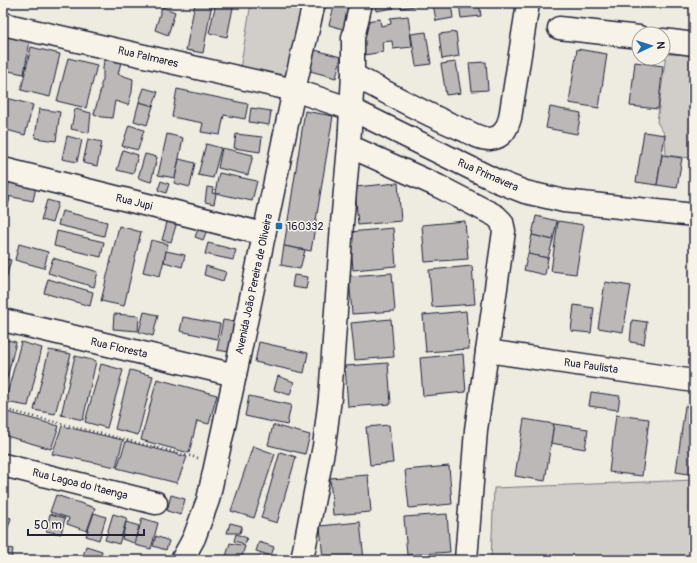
<svg xmlns="http://www.w3.org/2000/svg" width="697" height="563" font-family="Pangolin,sans-serif">
  <style>
    .green { fill: #d1cdc9; stroke: #7a7882 }
    .building { fill: #bbb8b7; stroke: #22223b }
    .lines { fill: none; stroke-linecap: round; stroke-linejoin: round }
    .minor-casing { stroke: #22223b; stroke-width: 25 }
    .major-casing { stroke: #22223b; stroke-width: 25 }
    .path { stroke: #22223b; stroke-width: 2.5; stroke-dasharray: 1 3; stroke-linecap: butt }
    .minor { stroke: #f7f3e8; stroke-width: 22 }
    .major { stroke: #f7f3e8; stroke-width: 22 }
    .poi-dot { fill: #1f6fb2; stroke: #f7f3e8; stroke-width: 1.5 }
    .labels { text-anchor: middle; dominant-baseline: central; stroke-width: 3; stroke-linejoin: round; paint-order: stroke }
    .street-label { font-size: 11px; fill: #22223b; stroke: #f7f3e8 }
    .poi-label { font-size: 11px; fill: #22223b; stroke: #f7f3e8; text-anchor: start }
  </style>
  <rect width="100%" height="100%" fill="#eeebe1"/>
  <filter id="ink" filterUnits="userSpaceOnUse"><feTurbulence type="fractalNoise" baseFrequency=".025" numOctaves="2"/><feDisplacementMap in="SourceGraphic" scale="8" xChannelSelector="R" yChannelSelector="G"/><feConvolveMatrix kernelMatrix="1 2 1 2 8 2 1 2 1" color-interpolation-filters="sRGB"/></filter>
  <g filter="url(#ink)">
    <!-- green -->
    <g class="green">
      <polygon points="251,3 303,3 288,81 240,69"/>
      <polygon points="666,54 694,55 694,141 690,158 666,155 665,135 657,122"/>
      <polygon points="694,480 694,560 491,560 494,488"/>
    </g>
    <!-- building -->
    <g class="building">
      <polygon points="195,3 212,3 203,53 186,50"/>
      <polygon points="216,3 234,3 227,37 209,33"/>
      <polygon points="335,3 354,3 346,30 329,25"/>
      <polygon points="375,3 393,3 394,8 376,11"/>
      <polygon points="400,3 421,3 421,5 401,8"/>
      <polygon points="433,3 451,3 453,18 436,21"/>
      <polygon points="459,3 479,3 481,16 461,18"/>
      <polygon points="603,3 620,3 620,5"/>
      <polygon points="679,3 694,3 694,7 678,5"/>
      <polygon points="162,7 175,12 168,35 155,30"/>
      <polygon points="408,16 412,47 393,49 392,41 382,42 383,52 364,55 359,22 380,19 381,26 391,24 390,18"/>
      <polygon points="426,32 431,64 416,66 411,34"/>
      <polygon points="456,32 459,56 442,59 439,34"/>
      <polygon points="4,35 30,40 24,74 3,70 3,39"/>
      <polygon points="31,47 60,54 50,97 21,90"/>
      <polygon points="577,49 607,54 599,108 569,103"/>
      <polygon points="315,50 341,57 336,78 310,71"/>
      <polygon points="68,58 97,65 86,108 57,101"/>
      <polygon points="112,59 121,62 118,74 133,79 132,92 128,105 115,101 112,118 102,117 94,114 101,89 101,84 103,80 103,67 104,61"/>
      <polygon points="456,62 461,93 446,95 441,64"/>
      <polygon points="486,62 488,90 472,91 469,63"/>
      <polygon points="635,62 663,66 658,109 630,106"/>
      <polygon points="144,88 158,92 153,106 139,102"/>
      <polygon points="177,89 248,104 245,119 224,115 220,135 201,132 203,123 172,117"/>
      <polygon points="3,97 33,105 25,135 3,129"/>
      <polygon points="139,102 153,106 147,125 134,121"/>
      <polygon points="550,107 581,113 577,134 546,128"/>
      <polygon points="251,108 271,111 269,125 249,122"/>
      <polygon points="39,109 60,112 56,141 35,138"/>
      <polygon points="75,109 91,113 89,133 71,129"/>
      <polygon points="305,111 333,116 311,251 284,246"/>
      <polygon points="129,125 144,130 138,150 122,146"/>
      <polygon points="644,132 665,135 657,185 636,182"/>
      <polygon points="167,134 183,138 175,178 158,175"/>
      <polygon points="236,134 262,137 260,152 234,148"/>
      <polygon points="67,136 82,140 77,162 62,159"/>
      <polygon points="88,139 102,142 97,166 83,163"/>
      <polygon points="206,144 221,148 213,178 198,175"/>
      <polygon points="222,148 253,155 248,175 218,168"/>
      <polygon points="123,150 138,155 133,174 117,170"/>
      <polygon points="694,152 694,175 691,175"/>
      <polygon points="145,154 157,157 151,182 138,178"/>
      <polygon points="662,155 682,158 677,188 657,185"/>
      <polygon points="179,159 195,163 190,187 174,183"/>
      <polygon points="219,173 257,181 252,201 215,193"/>
      <polygon points="161,181 169,184 166,193 158,190"/>
      <polygon points="9,182 36,187 33,201 7,196"/>
      <polygon points="398,183 401,221 358,225 355,187"/>
      <polygon points="207,187 213,188 212,193 216,194 214,204 205,202"/>
      <polygon points="3,196 10,198 4,221 3,221"/>
      <polygon points="47,200 58,203 52,223 41,220"/>
      <polygon points="62,211 107,222 104,236 58,225"/>
      <polygon points="536,216 557,221 553,240 532,235"/>
      <polygon points="168,219 177,222 171,242 162,240"/>
      <polygon points="465,221 468,259 425,262 422,225"/>
      <polygon points="558,221 584,225 576,274 551,271"/>
      <polygon points="119,226 141,232 124,306 101,301"/>
      <polygon points="199,227 207,230 203,240 195,237"/>
      <polygon points="393,228 396,266 353,270 350,232"/>
      <polygon points="57,231 104,242 101,257 54,246"/>
      <polygon points="532,235 553,240 548,258 528,254"/>
      <polygon points="151,240 168,244 160,276 143,272"/>
      <polygon points="208,243 236,250 233,260 205,254"/>
      <polygon points="19,244 48,252 44,268 15,260"/>
      <polygon points="284,246 305,250 300,269 281,265"/>
      <polygon points="166,251 185,255 182,267 164,262"/>
      <polygon points="528,254 548,258 545,275 524,270"/>
      <polygon points="3,258 11,260 3,290"/>
      <polygon points="53,258 98,272 94,287 48,273"/>
      <polygon points="206,266 226,272 223,281 204,275"/>
      <polygon points="472,266 475,304 432,307 429,270"/>
      <polygon points="392,273 395,311 352,314 349,276"/>
      <polygon points="294,275 308,277 306,289 292,287"/>
      <polygon points="48,279 93,292 90,306 44,293"/>
      <polygon points="605,282 631,286 623,332 598,328"/>
      <polygon points="574,305 594,308 591,333 571,331"/>
      <polygon points="466,311 469,349 426,352 423,315"/>
      <polygon points="144,312 158,315 153,336 139,332"/>
      <polygon points="114,314 139,316 138,331 113,329"/>
      <polygon points="183,317 220,324 217,339 180,331"/>
      <polygon points="391,319 394,357 355,360 351,323"/>
      <polygon points="223,320 235,322 229,352 217,350"/>
      <polygon points="632,320 647,322 644,344 630,342"/>
      <polygon points="3,339 16,342 3,394"/>
      <polygon points="21,342 42,348 28,406 5,402"/>
      <polygon points="259,342 308,353 304,373 255,362"/>
      <polygon points="49,350 71,354 55,414 34,410"/>
      <polygon points="463,354 466,392 423,396 420,358"/>
      <polygon points="75,356 96,361 83,420 61,415"/>
      <polygon points="388,363 391,404 348,407 345,366"/>
      <polygon points="101,364 123,370 107,428 85,422"/>
      <polygon points="130,370 153,376 138,435 115,429"/>
      <polygon points="278,376 294,382 290,395 274,390"/>
      <polygon points="157,379 217,395 209,424 197,421 189,453 141,440"/>
      <polygon points="591,392 620,396 618,410 589,406"/>
      <polygon points="249,396 291,405 287,425 245,416"/>
      <polygon points="685,406 694,407 694,475 676,472"/>
      <polygon points="3,411 59,426 51,449 3,435"/>
      <polygon points="616,415 649,419 642,476 609,472"/>
      <polygon points="524,419 554,424 545,481 515,476"/>
      <polygon points="554,424 588,429 585,449 551,443"/>
      <polygon points="273,425 310,435 305,454 268,445"/>
      <polygon points="389,425 393,463 370,465 366,427"/>
      <polygon points="62,426 123,440 116,467 52,454"/>
      <polygon points="126,441 187,457 177,483 117,468"/>
      <polygon points="253,446 275,454 254,518 231,511"/>
      <polygon points="280,452 296,457 277,523 261,518"/>
      <polygon points="449,466 452,504 409,508 405,470"/>
      <polygon points="368,475 371,512 333,515 330,478"/>
      <polygon points="56,495 95,508 87,531 67,524 69,518 50,512"/>
      <polygon points="171,495 185,499 181,515 167,511"/>
      <polygon points="94,513 106,517 99,540 86,536"/>
      <polygon points="50,514 65,518 61,534 46,531"/>
      <polygon points="113,514 127,518 119,544 105,540"/>
      <polygon points="447,514 450,552 407,555 404,517"/>
      <polygon points="3,516 11,518 4,541 3,541"/>
      <polygon points="142,518 158,523 151,549 135,545"/>
      <polygon points="126,522 139,526 134,543 122,539"/>
      <polygon points="360,522 364,560 323,560 320,526"/>
      <polygon points="230,523 242,526 240,533 227,533"/>
      <polygon points="236,534 247,538 245,544 234,541"/>
      <polygon points="156,536 169,541 166,550 153,546"/>
      <polygon points="259,542 274,547 271,556 256,551"/>
      <polygon points="230,543 245,546 241,560 225,560"/>
      <polygon points="86,546 102,551 100,560 82,560"/>
      <polygon points="3,547 13,549 11,560 3,560"/>
      <polygon points="196,555 208,560 193,560"/>
      <polygon points="258,556 273,560 257,560"/>
      <polygon points="38,557 51,560 37,560"/>
    </g>
    <g class="lines">
      <!-- minor casing -->
      <g class="minor-casing">
        <g id="minor">
          <polyline points="3,24 294,90 351,109 497,181 525,192 564,201 694,215"/>
          <polyline points="559,28 639,37"/>
          <polyline points="663,40 694,44"/>
          <path d="M353,75C390,94 426,115 464,130C472,134 481,139 490,139C503,138 507,128 510,118L528,3"/>
          <polyline points="349,146 438,186 496,216 502,222 504,231 476,430 466,560"/>
          <polyline points="3,169 264,234"/>
          <polyline points="3,320 235,375"/>
          <polyline points="487,351 694,381"/>
          <polyline points="3,465 156,503"/>
          <polyline points="302,560 324,446 330,398 342,224 349,146 353,75 353,38 361,3"/>
        </g>
      </g>
      <!-- major casing -->
      <g class="major-casing">
        <polyline id="major" points="182,560 194,538 208,500 235,375 294,90 314,3"/>
      </g>
      <!-- path -->
      <polyline class="path" points="3,409 198,458"/>
      <!-- minor -->
      <use href="#minor" class="minor"/>
      <!-- major -->
      <use href="#major" class="major"/>
    </g>
  </g>
  <!-- markers -->
  <rect class="poi-dot" x="275" y="222" width="8" height="8" rx="2"/>
  <g class="labels">
    <!-- street labels -->
    <g class="street-label">
      <text transform="translate(148 57) rotate(13)">Rua Palmares</text>
      <text transform="translate(488 175) rotate(24)">Rua Primavera</text>
      <text transform="translate(134 202) rotate(14)">Rua Jupi</text>
      <text transform="translate(254 284) rotate(-78)">Avenida João Pereira de Oliveira</text>
      <text transform="translate(119 348) rotate(13)">Rua Floresta</text>
      <text transform="translate(591 366) rotate(8)">Rua Paulista</text>
      <text transform="translate(80 484) rotate(14)">Rua Lagoa do Itaenga</text>
    </g>
    <!-- poi labels -->
    <g class="poi-label">
      <text x="287" y="226">160332</text>
    </g>
  </g>
  <!-- margin -->
  <rect width="697" height="563" fill="none" stroke="#f7f3e8" stroke-width="16"/>
  <rect x="8" y="8" width="681" height="547" fill="none" stroke="#22223b" stroke-width="1.5" filter="url(#ink)"/>
  <!-- north arrow -->
  <g transform="translate(651 46) rotate(86)"><circle r="19" fill="#f7f3e8" stroke="#a29fa3"/>
  <path d="M0-3L7 15L0 10L-7 15Z" fill="#1f6fb2"/>
  <text y="-6" font-size="11" font-weight="bold" text-anchor="middle" fill="#22223b">N</text>
  </g>
  <!-- scale -->
  <path d="M28 529v6h116v-6" fill="none" stroke="#22223b" stroke-width="2"/>
  <text x="34" y="529" font-size="12" fill="#22223b" stroke="#f7f3e8" stroke-width="3" paint-order="stroke">50 m</text>
</svg>
